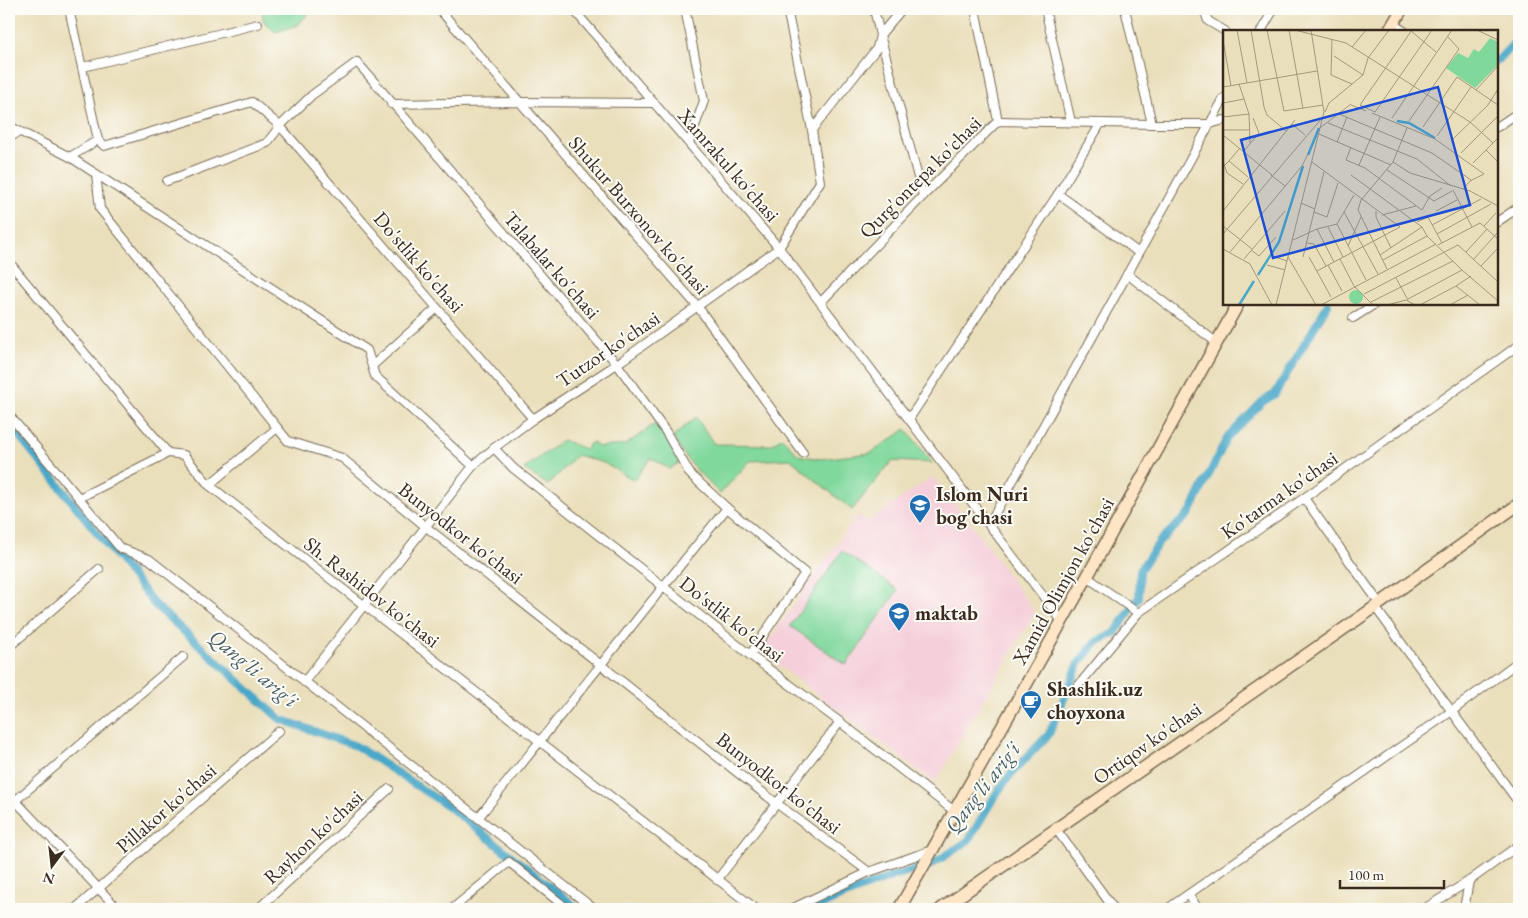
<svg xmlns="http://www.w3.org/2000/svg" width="1528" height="918" font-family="'EB Garamond',serif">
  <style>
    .built { fill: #f5cfda }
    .green { fill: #80d89c; stroke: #5e815d }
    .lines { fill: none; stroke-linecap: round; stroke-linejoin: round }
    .canal { stroke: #49a7c8; stroke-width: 8 }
    .street-casing { stroke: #786955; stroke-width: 10 }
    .secondary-casing { stroke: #786955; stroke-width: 14 }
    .street { stroke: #fff; stroke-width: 8 }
    .secondary { stroke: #fde5c5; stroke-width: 11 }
    .labels { text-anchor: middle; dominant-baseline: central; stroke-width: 4; stroke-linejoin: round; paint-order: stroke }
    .street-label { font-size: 20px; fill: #3b2a1e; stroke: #fdfcf7 }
    .poi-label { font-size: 20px; font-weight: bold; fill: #3b2a1e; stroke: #fdfcf7; text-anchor: start }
    .water-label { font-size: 21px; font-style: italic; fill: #415c62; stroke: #fdfcf7 }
    .inset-river { fill: none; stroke: #49a7c8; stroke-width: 2.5 }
    .inset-road { fill: none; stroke: #a4977c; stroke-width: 1 }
    .view { fill: #1d4ed8; fill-opacity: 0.15; stroke: #1d4ed8; stroke-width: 2.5 }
    .inset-edge { fill: none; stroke: #3b2a1e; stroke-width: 2.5 }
  </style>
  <rect width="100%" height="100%" fill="#fdfcf7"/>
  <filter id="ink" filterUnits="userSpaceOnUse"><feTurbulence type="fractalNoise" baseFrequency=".02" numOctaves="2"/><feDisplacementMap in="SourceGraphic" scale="10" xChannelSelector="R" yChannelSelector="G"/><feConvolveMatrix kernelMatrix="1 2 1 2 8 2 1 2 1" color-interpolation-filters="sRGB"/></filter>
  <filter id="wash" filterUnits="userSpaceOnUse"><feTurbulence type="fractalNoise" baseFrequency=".0096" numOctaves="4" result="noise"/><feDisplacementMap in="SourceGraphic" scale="20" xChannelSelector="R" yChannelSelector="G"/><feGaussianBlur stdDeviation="1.12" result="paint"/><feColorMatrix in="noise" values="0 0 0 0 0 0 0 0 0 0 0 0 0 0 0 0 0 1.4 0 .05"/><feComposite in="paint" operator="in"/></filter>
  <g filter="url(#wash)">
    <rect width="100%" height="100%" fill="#eadfbb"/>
    <!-- built -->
    <polygon class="built" points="932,477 972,525 1035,612 935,783 761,652 858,514 867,522"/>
    <!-- green -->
    <g class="green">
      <path d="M263,9H312L298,25L276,32C267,26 260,21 263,9Z"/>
      <path d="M696,417L714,444L771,445L782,437L798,455L820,459L871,453L906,429L932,463L892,461L852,510L790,459L750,461L720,494C702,476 685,460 673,437Z"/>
      <polygon points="655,424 663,433 679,463 669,469 651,458 634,480 604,463 577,455 548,485 524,469 563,440 585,449 592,442 599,447 625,445"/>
      <polygon points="842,551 898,590 846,665 790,626"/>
    </g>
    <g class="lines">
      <!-- canal -->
      <g class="canal">
        <polyline points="1497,61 1519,38"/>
        <polyline points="9,423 155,605 280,719 356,746 452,809 578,909"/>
        <polyline points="815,909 833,900 893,876 931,865 968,841 996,794 1011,774 1049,734 1079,663 1096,642 1115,633 1139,597 1140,570 1160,541 1190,513 1227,438 1262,402 1275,394 1328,304"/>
      </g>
    </g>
  </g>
  <g filter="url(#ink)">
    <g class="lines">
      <!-- street casing -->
      <g class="street-casing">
        <g id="street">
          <polyline points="69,9 98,140 70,157"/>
          <polyline points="439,9 698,307 803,453"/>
          <polyline points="573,9 779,248 1062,621"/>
          <polyline points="685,9 704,101 689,143"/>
          <polyline points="874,9 880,35 923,196"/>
          <polyline points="975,9 998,121"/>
          <polyline points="1045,9 1071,122"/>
          <polyline points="1125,9 1152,124 1210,124 1224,120"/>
          <polyline points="1204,9 1208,21 1225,31"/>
          <polyline points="1516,9 1519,11"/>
          <polyline points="1393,24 1404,31"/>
          <polyline points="1261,31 1274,9"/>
          <polyline points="83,67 258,24"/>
          <polyline points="391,104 519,102 654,103"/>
          <polyline points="9,126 70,157 367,350 375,376 473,466"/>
          <polyline points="1497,127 1519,112"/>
          <polyline points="812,130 877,48 880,35 902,9"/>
          <polyline points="9,138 19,132"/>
          <polyline points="98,140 104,146 252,102 280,126 533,419"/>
          <polyline points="96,174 100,209 288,441 342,458 425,526 776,803 869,872"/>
          <polyline points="167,181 267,143 280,126 312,95 357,62 617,364 666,432 690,474 727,508 805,573 750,655"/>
          <polyline points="1058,194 1101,123"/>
          <polyline points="1497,222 1519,207"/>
          <polyline points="9,262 168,453 184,455 209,485 756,909"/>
          <polyline points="1127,274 1217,343"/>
          <polyline points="821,302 923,196 998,121 1152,124"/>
          <polyline points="1353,318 1375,304"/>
          <polyline points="372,366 437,308"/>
          <polyline points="9,415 79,498 120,548 149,559 594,909"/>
          <polyline points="909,419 1058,194 1139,253 1224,98"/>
          <polyline points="494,448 513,468 750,655 840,722 954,811"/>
          <polyline points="209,485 277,428"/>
          <polyline points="79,498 168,453"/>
          <polyline points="1304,498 1380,604"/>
          <polyline points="989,524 1139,253"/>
          <polyline points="1087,577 1138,613"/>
          <polyline points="1375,607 1519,803"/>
          <polyline points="9,647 99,569"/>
          <polyline points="304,682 473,466 494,448 533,419 617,364 779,248 820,182 812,130 787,9"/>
          <polyline points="1074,691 1138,613 1304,498 1519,345"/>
          <polyline points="9,794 118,909"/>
          <polyline points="9,806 183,657"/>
          <path d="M478,818C562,715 643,610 727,508"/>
          <polyline points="1056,829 1114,909"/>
          <polyline points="717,880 840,722"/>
          <polyline points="1189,895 1198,909"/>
          <polyline points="75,909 279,731"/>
          <polyline points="258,909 389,789"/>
          <polyline points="452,909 509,862 559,902 567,909"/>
          <polyline points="791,909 869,872 932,850"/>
          <polyline points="1167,909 1452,711 1519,661"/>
          <polyline points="1424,909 1469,881 1519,845"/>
          <polyline points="1464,909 1469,881"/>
        </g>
      </g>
      <!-- secondary casing -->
      <g class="secondary-casing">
        <g id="secondary">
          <polyline points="1389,31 1402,9"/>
          <polyline points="899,909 1087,577 1238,304"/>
          <polyline points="941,909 1375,607 1519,504"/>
        </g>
      </g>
      <!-- street -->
      <use href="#street" class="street"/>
      <!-- secondary -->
      <use href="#secondary" class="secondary"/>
    </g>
  </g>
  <!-- icons -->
  <defs>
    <g id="school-pin" transform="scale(1.125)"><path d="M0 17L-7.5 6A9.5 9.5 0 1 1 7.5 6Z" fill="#1f6fb2" stroke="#fdfcf7"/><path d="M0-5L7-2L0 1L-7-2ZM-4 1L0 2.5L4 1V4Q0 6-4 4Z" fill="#fff"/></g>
    <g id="cafe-pin" transform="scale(1.125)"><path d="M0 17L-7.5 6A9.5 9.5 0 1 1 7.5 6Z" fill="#1f6fb2" stroke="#fdfcf7"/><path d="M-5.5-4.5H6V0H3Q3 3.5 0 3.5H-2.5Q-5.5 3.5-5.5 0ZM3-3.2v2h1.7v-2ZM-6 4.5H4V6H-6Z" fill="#fff"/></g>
  </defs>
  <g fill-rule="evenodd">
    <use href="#school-pin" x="920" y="505"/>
    <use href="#school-pin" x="899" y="613"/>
    <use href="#cafe-pin" x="1031" y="701"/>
  </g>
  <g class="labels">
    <!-- street labels -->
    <g class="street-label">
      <text transform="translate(729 165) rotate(49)">Xamrakul ko'chasi</text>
      <text transform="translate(920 177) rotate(-45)">Qurg'ontepa ko'chasi</text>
      <text transform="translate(639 215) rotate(49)">Shukur Burxonov ko'chasi</text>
      <text transform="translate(419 262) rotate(49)">Do'stlik ko'chasi</text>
      <text transform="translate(552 265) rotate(49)">Talabalar ko'chasi</text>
      <text transform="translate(608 349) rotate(-34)">Tutzor ko'chasi</text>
      <text transform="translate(1279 495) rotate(-35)">Ko'tarma ko'chasi</text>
      <text transform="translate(461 533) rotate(38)">Bunyodkor ko'chasi</text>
      <text transform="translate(1063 581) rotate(-61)">Xamid Olimjon ko'chasi</text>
      <text transform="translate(372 592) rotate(38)">Sh. Rashidov ko'chasi</text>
      <text transform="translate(732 619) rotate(38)">Do'stlik ko'chasi</text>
      <text transform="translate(1147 743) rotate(-35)">Ortiqov ko'chasi</text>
      <text transform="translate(779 783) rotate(38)">Bunyodkor ko'chasi</text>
      <text transform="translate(166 808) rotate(-41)">Pillakor ko'chasi</text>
      <text transform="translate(313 837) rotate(-43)">Rayhon ko'chasi</text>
    </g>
    <!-- poi labels -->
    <g class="poi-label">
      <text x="936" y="494">Islom Nuri<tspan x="936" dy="23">bog'chasi</tspan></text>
      <text x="915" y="613">maktab</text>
      <text x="1047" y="689">Shashlik.uz<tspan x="1047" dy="23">choyxona</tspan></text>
    </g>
    <!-- water labels -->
    <g class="water-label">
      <text transform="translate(254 668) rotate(40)">Qang'li arig'i</text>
      <text transform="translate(982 787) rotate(-52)">Qang'li arig'i</text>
    </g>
  </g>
  <!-- overview -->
  <g transform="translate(1223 30)">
    <rect width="275" height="275" fill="#eadfbb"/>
    <path d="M267,8L275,12V35L252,58L223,38L235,23L245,28L251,19L256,22ZM126 267a7 7 0 1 1 14 0a7 7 0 1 1-14 0Z" fill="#80d89c"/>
    <path class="inset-river" d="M174,91L186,93L212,108M85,125L96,98M35,245L56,212L80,136M16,275L31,251"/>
    <path class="inset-road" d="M14,0L24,53M28,0L41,77L44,85L63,101M44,0L61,81L100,75M66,0L80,79M72,0L123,13L247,92L270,113M189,0L137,75L152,82L209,0M254,0L275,10M188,1L213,22M109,9L108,45L129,54M0,10L8,56M129,17L143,0M111,26L140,45M16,54L26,84L27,113M0,57L94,41M253,60L275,36M0,73L21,69M128,75L143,81M102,82L106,73L140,45L145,28L166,0M149,83L212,109L261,144L247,151M116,84L209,123L248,150L240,159M0,87L26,84M169,88L229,0M186,91L236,19L224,6M105,93L194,129L228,156M69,94L82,105M200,97L234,47L275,75M97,98L128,74M0,100H26M96,104L168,135M0,105L49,145M214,106L248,57M229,110L265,75L275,59M114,112L124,87M128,117L123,130L142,138L199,180L207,166L219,158M263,120L275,132M20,122L36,103L30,88M238,123L275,86M0,131L4,143L20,154M6,131L16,119M89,132L177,197L94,241M170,132L187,143L247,161L275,176M250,133L275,108M2,135L6,131L25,147M136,135L157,87M164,140L211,171L229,161M48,145L62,156M128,145L199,197L204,206L239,240L275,271M230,160L249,197M78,173L92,179M0,181L72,90M153,181V187L168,218M213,181L234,170M91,182L101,142M121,182L155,244M159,185L193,176M194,192L205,187L219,213M114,194L143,250M209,195L258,169M0,196L29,219M261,196L273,183M105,197L120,227M94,199L114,194L131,165M0,204L100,87M214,204L268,174M70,210L94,199L111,232M84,213L91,214L103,236M215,215L257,193L275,209M125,216L138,187M0,219L27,234L49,275M28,220L36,226L53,207M7,222L79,136L85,124M243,222L264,199M157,225L199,197M49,226L64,231M65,227L93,275M80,227L91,182L104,187L115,153M86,227L108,267M21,229L62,181M117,229L131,256L150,275M160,230L204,206M250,230L275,202M44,235L62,240M105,235L119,261M258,236L275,218M164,239L135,180L138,170L170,132L184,98M173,248L185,270M233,256L248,246M141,264L235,215L275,252M185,269L239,240M148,272L230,231M53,275L101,82L88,0M98,275L213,214M164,275L183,270L192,275M197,275L233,256L257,275M227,275L245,265"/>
    <path class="view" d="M215,57L247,175L50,228L18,110Z"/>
    <rect width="275" height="275" class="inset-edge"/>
  </g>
  <!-- margin -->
  <rect width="1528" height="918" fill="none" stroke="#fdfcf7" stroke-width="30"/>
  <!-- north arrow -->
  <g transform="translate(52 866) rotate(195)" stroke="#fdfcf7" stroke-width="4" paint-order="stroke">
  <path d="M0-4L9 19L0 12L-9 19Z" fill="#3b2a1e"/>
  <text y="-8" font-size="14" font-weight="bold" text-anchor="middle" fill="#3b2a1e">N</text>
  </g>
  <!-- scale -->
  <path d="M1340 880v8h104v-8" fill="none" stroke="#3b2a1e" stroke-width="2.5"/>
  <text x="1348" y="880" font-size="15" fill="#3b2a1e" stroke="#fdfcf7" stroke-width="4" paint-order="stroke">100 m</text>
</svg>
